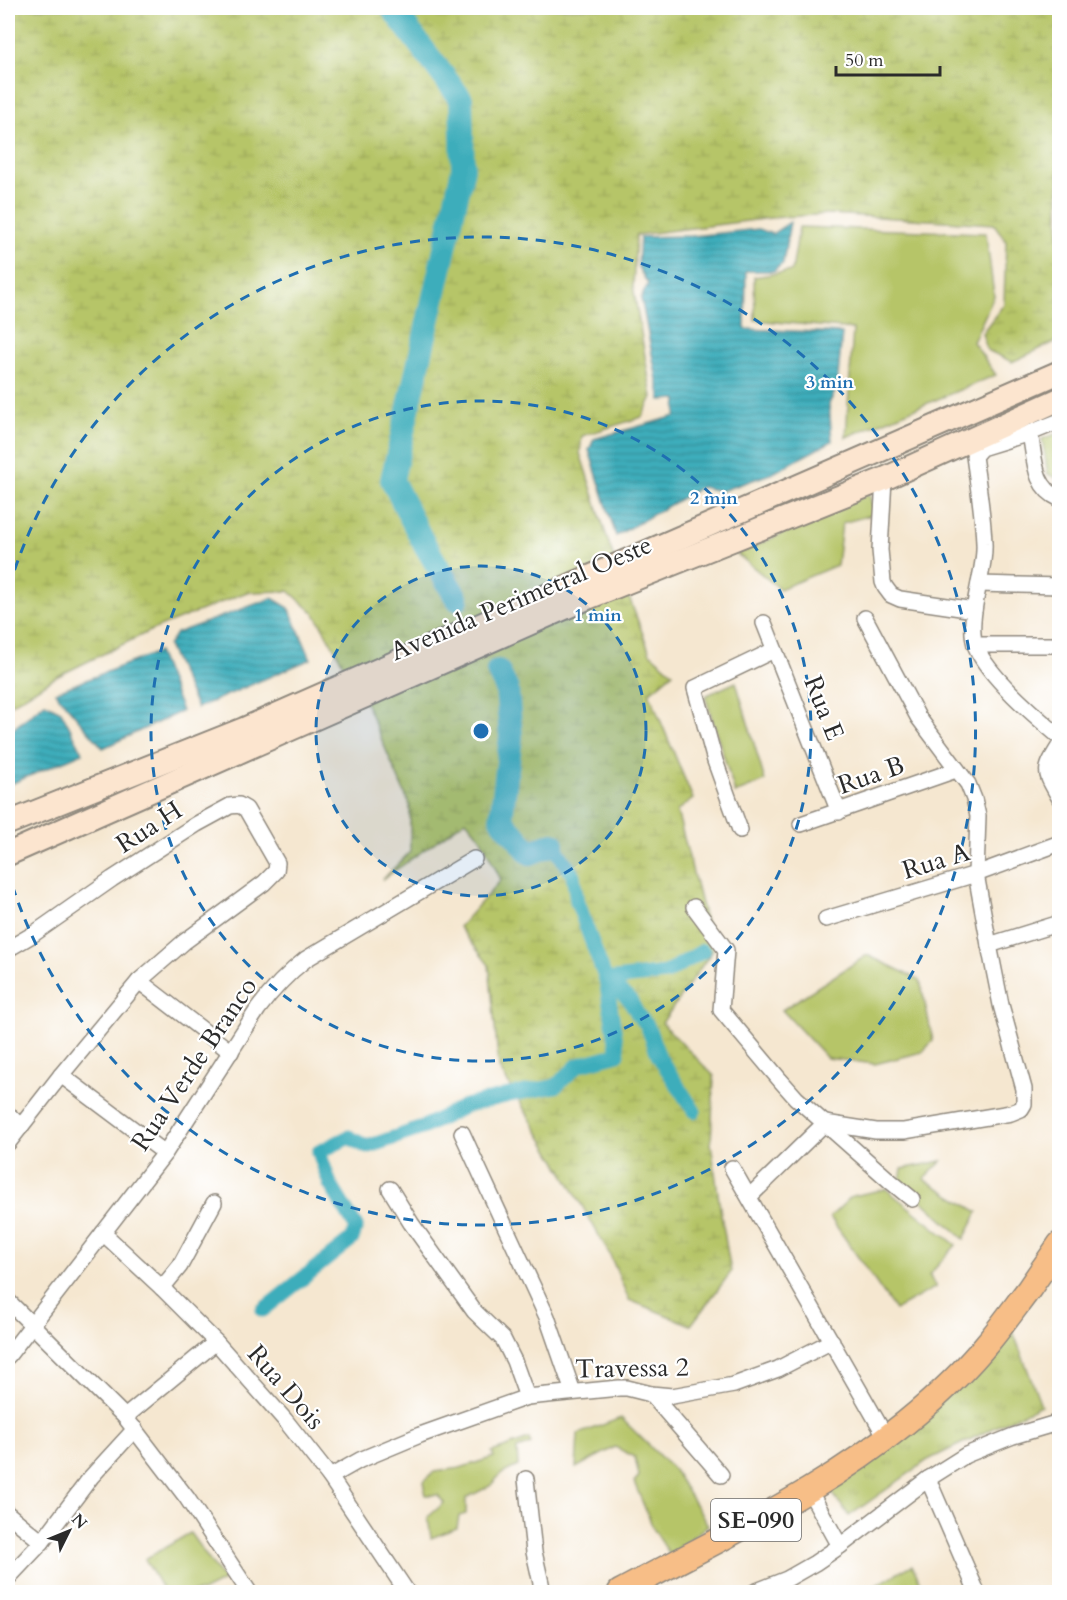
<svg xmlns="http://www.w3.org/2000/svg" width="1067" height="1600" font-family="Cardo,serif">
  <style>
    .green { fill: #b6c568; stroke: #70784a; stroke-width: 1.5 }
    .wetland { fill: url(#wetland-marsh); stroke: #70784a; stroke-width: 1.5 }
    .park { fill: url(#park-tufts); stroke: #70784a; stroke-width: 1.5 }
    .water { fill: url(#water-rules); stroke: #346c73; stroke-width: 1.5 }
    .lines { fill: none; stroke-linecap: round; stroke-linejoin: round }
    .canal { stroke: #3eadbb; stroke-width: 15 }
    .river { stroke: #3eadbb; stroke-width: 24 }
    .minor-casing { stroke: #90897e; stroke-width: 18 }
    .secondary-casing { stroke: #90897e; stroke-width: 26 }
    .primary-casing { stroke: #90897e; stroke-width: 27 }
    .minor { stroke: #fff; stroke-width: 15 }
    .secondary { stroke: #fce5cf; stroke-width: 22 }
    .primary { stroke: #f7be87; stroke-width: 24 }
    .ring { fill: none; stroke: #1f6fb2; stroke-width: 3; stroke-dasharray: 10 8 }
    .labels { text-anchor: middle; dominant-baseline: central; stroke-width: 4.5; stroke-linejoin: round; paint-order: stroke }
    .shield { fill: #fff; stroke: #6b6b6b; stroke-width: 1.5 }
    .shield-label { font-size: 24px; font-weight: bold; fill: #2b2b2b }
    .street-label { font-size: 26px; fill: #2b2b2b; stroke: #fff }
    .centre { fill: #1f6fb2; stroke: #fff; stroke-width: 3 }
    .ring-label { font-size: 18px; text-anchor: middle; font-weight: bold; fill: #1f6fb2; stroke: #fff; stroke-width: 4.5; stroke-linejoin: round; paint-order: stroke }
  </style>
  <defs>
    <pattern id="wetland-marsh" width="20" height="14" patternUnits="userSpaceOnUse" patternTransform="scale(1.5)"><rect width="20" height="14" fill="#b6c568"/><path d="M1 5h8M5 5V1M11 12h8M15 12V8" fill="none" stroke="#9da95a"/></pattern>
    <pattern id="park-tufts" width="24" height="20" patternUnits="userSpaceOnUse" patternTransform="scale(1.5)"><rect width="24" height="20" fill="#b6c568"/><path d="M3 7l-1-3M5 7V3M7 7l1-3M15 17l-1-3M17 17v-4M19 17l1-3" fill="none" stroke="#9da95a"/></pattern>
    <pattern id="water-rules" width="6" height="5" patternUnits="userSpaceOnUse" patternTransform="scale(1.5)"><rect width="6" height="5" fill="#3eadbb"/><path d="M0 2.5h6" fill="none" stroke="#348d98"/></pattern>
  </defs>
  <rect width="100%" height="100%" fill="#fff"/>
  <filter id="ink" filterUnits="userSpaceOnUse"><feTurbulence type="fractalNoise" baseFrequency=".0167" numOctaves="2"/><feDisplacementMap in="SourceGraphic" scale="12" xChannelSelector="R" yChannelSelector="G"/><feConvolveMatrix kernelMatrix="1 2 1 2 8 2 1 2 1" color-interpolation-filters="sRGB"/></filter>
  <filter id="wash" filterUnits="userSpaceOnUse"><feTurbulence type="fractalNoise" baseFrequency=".008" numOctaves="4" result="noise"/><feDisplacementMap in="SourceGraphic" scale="24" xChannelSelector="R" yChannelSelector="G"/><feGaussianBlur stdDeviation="1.35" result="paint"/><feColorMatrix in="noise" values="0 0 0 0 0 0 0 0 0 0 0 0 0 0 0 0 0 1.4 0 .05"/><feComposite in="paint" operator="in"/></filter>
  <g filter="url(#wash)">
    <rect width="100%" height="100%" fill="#f5e7d0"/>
    <!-- green -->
    <g class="green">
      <polygon points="799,227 986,233 994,296 973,342 996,375 846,437 853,329 755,320 754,277 792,271"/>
      <polygon points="1059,433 1060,433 1059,479 1048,474 1042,439"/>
      <polygon points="869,494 875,514 842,523 837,565 780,589 737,554"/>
      <polygon points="736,682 765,781 735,793 705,696"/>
      <polygon points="867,955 920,980 933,1041 922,1052 875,1064 827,1058 782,1010"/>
      <polygon points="942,1161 924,1179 978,1212 964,1239 900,1181 902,1169"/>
      <polygon points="886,1189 956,1245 929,1275 936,1287 895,1310 830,1217 852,1196"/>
      <polygon points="621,1418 674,1470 708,1525 670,1555 654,1530 634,1482 639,1476 635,1457 615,1447 576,1468 578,1434"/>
      <polygon points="529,1439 531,1444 517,1449 518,1466 501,1474 490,1486 466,1498 466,1514 459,1516 457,1528 431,1538 428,1517 444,1503 438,1495 426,1495 423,1482 434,1472 460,1468 494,1457 492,1452"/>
      <polygon points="190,1533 224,1581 202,1592 164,1592 145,1559"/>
      <polygon points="912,1565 925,1592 864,1592"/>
    </g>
    <!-- wetland -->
    <polygon class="wetland" points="8,8 1059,8 1059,340 1012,362 987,350 982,333 1004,304 1006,241 994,224 829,214 771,218 636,235 633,286 652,397 642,417 582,436 580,453 610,547 650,653 673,673 649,693 693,799 677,811 713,950 662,1023 714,1076 711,1143 720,1208 731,1272 691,1325 629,1300 610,1255 564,1174 499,1068 489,965 459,927 501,880 480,837 466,820 382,880 410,852 410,806 368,708 315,614 289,591 247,592 152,630 56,677 8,706"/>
    <!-- park -->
    <polygon class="park" points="1012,1329 1041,1405 928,1460 849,1516 831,1491 950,1394"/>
    <!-- water -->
    <g class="water">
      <polygon points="790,222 783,263 774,271 746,271 745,329 842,333 837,388 829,404 832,441 773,473 721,491 701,487 616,536 589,450 594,439 676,416 677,399 661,400 641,298 648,284 638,267 640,237 692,236 759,229 772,234"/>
      <polygon points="272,598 289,608 311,659 197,708 168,646 176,633"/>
      <polygon points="158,652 182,711 103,748 55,692"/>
      <polygon points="45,703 61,711 83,753 8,785 8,733"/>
    </g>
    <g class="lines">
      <!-- canal -->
      <g class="canal">
        <polyline points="606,980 630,1000 638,1015 647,1025 659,1057 694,1111"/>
        <polyline points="606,980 666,973 703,951"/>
        <polyline points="263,1310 352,1239 356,1227 330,1184 319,1152 349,1137 367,1147 422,1128 465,1106 509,1095 556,1086 578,1065 618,1054 606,980 577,902 573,875 553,844"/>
      </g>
      <!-- river -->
      <g class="river">
        <polyline points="392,8 461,99 463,169 392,480 422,540 457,599"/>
        <polyline points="498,671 507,689 511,737 501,819 530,853 553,844"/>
      </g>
    </g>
  </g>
  <g filter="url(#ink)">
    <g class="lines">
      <!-- minor casing -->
      <g class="minor-casing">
        <g id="minor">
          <path d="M1060,421L1030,433L981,448L974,456C978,485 983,514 984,543C985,558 981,573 978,588C975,604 969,631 976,647C989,677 1034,715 1060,737"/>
          <path d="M1030,433C1035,459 1033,487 1060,499"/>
          <polyline points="884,479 880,550 883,582 885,587 891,595 900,599 974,610"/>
          <polyline points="979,584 1060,586"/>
          <polyline points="764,623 839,812"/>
          <polyline points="975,645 1060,645"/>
          <path d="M1060,745C1042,774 1045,771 1060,799"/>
          <polyline points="801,824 956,770"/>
          <polyline points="740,830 715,761 695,688 774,650"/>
          <polyline points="694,907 726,950 721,1010 780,1080 796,1098 890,1181 912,1199"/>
          <polyline points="826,919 976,874 1060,843"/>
          <polyline points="989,945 1060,923"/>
          <polyline points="8,949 32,935 112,879 197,824 230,806 239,805 246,809 277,863 276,871 264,883 184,942 139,981 61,1075 8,1143"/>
          <polyline points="139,981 231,1052"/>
          <polyline points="61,1075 165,1153"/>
          <polyline points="8,1114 21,1127"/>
          <polyline points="825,1123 876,1131 904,1131 1011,1113 1021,1109 1024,1104 1024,1089 1001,1005 989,945 976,874 978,816 974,799 968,784 918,717 865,618"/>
          <polyline points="462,1133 547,1317 573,1392"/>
          <polyline points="732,1168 886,1437"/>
          <polyline points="390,1189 411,1223 474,1311 503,1339 514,1361 527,1397"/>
          <polyline points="749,1197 825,1123"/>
          <polyline points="103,1233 162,1288 216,1342 285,1420 330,1477 407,1592"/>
          <polyline points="162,1288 180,1266 214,1203"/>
          <polyline points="8,1301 125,1417 187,1498 249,1592"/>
          <path d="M8,1356L165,1153L258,1009C272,990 287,974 306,959L474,859"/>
          <polyline points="651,1394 721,1475"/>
          <polyline points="125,1417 216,1342"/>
          <polyline points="330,1477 360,1460 420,1435 527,1397 619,1388 627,1388 651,1394 672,1396 734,1385 778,1369 832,1341"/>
          <polyline points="526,1479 534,1552 543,1592"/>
          <polyline points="928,1479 977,1592"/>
          <polyline points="809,1490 840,1546"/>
          <polyline points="8,1514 42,1542"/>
          <polyline points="8,1578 42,1542 91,1477 135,1429"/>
          <polyline points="754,1592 787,1579 815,1563 840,1546 928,1479 966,1455 1013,1436 1060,1422"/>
        </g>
      </g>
      <!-- secondary casing -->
      <g class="secondary-casing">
        <g id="secondary">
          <polyline points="8,823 244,729 578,582 1060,372"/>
          <polyline points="8,854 585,599 884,479 1060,399"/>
        </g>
      </g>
      <!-- primary casing -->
      <g class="primary-casing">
        <path id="primary" d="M620,1592C683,1558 747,1527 809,1490C874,1451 942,1399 990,1340C1004,1323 1016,1306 1029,1289C1039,1274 1050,1259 1060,1244"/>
      </g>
      <!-- minor -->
      <use href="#minor" class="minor"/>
      <!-- secondary -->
      <use href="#secondary" class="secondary"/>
      <!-- primary -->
      <use href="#primary" class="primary"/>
    </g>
  </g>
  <!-- distance rings -->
  <circle cx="481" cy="731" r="165" fill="#1f6fb2" fill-opacity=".12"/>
  <g class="ring">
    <circle cx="481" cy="731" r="165"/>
    <circle cx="481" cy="731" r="330"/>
    <path d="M9 587A494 494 0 1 1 9 875"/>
  </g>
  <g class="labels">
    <!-- shield labels -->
    <rect class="shield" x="711" y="1499" width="90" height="42" rx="4.5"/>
    <g class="shield-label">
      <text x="756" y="1520">SE-090</text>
    </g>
    <!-- street labels -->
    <g class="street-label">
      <text transform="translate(521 598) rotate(-23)">Avenida Perimetral Oeste</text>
      <text transform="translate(824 708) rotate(68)">Rua E</text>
      <text transform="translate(871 775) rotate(-19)">Rua B</text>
      <text transform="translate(149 827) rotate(-33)">Rua H</text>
      <text transform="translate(936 861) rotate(-17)">Rua A</text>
      <text transform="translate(194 1064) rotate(-56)">Rua Verde Branco</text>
      <text transform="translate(632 1368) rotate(-1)">Travessa 2</text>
      <text transform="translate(286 1387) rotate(49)">Rua Dois</text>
    </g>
  </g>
  <circle cx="481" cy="731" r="9" class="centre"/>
  <g class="ring-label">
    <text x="830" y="388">3 min</text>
    <text x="714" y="504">2 min</text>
    <text x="598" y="621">1 min</text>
  </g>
  <!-- margin -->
  <rect width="1067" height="1600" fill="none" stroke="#fff" stroke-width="30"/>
  <!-- north arrow -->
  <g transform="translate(69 1531) rotate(47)" stroke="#ffffff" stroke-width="4.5" paint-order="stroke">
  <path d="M0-4.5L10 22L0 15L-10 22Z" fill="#2b2b2b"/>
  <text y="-9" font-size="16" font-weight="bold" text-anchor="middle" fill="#2b2b2b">N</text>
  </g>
  <!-- scale -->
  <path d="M836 66v9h104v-9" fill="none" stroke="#2b2b2b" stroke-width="3"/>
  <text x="845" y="66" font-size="18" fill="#2b2b2b" stroke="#ffffff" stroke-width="4.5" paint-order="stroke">50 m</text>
</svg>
